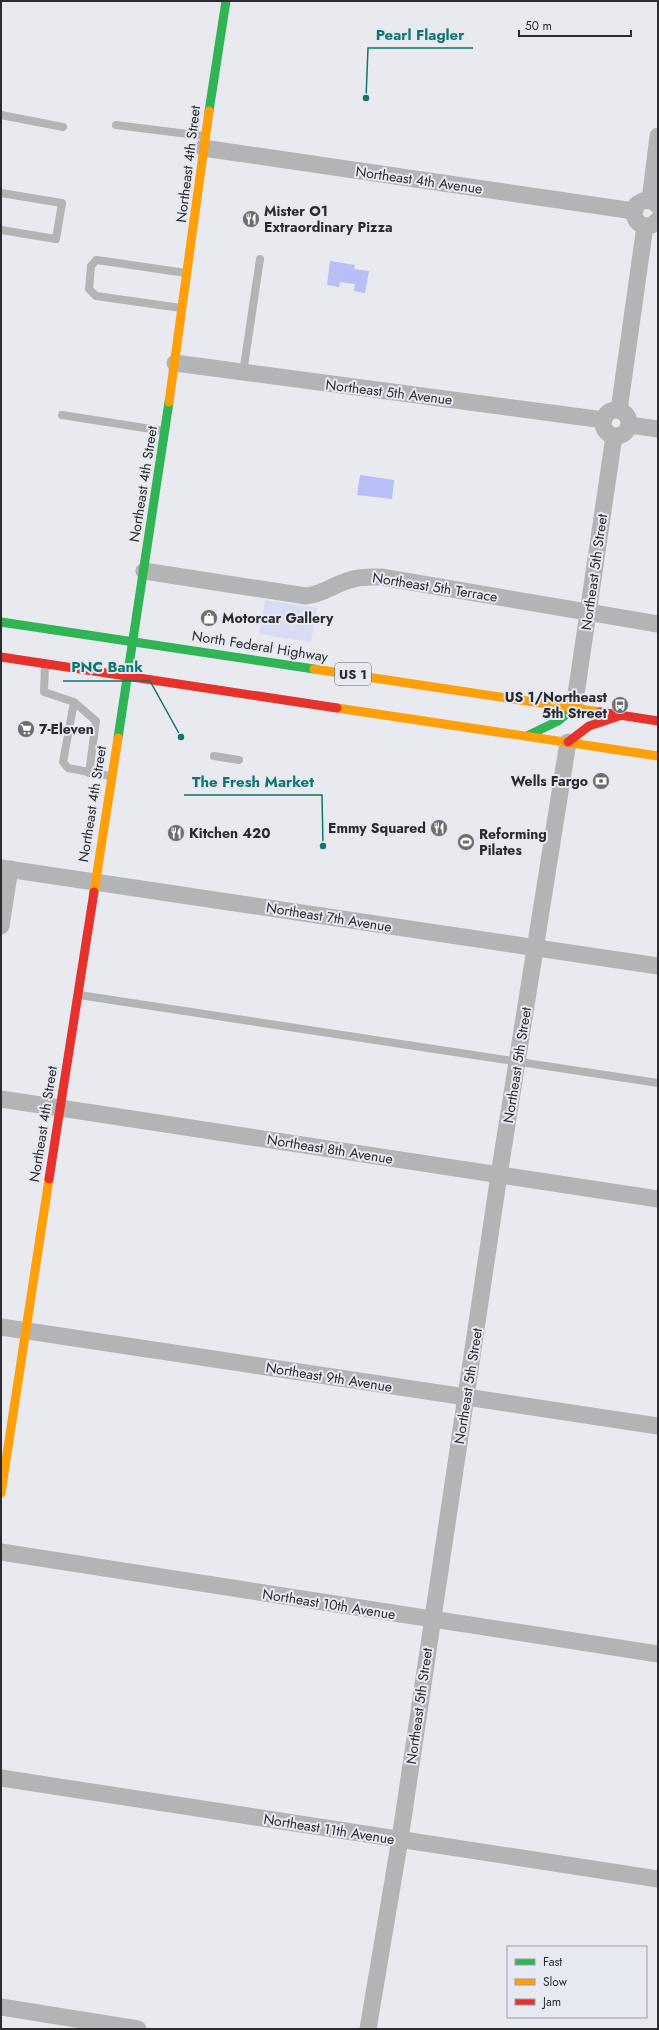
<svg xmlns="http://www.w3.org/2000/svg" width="659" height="2030" font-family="Jost,sans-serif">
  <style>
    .green { fill: #d9ddf4 }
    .water { fill: #b7bff6 }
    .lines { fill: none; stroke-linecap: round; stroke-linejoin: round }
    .lane { stroke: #b3b4b5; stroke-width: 8 }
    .street { stroke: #b3b4b5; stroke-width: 17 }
    .fast { stroke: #30b455; stroke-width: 9 }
    .slow { stroke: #ff9f0a; stroke-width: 9 }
    .jam { stroke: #e5322d; stroke-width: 9 }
    .labels { text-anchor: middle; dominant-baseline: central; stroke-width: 4; stroke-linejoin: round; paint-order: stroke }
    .shield { fill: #e6e8f2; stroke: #63646a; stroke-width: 1 }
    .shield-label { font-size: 13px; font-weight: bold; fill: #2b2c2f }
    .street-label { font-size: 14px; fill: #2b2c2f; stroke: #e6e8f2 }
    .poi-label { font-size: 14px; font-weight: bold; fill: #2b2c2f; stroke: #e6e8f2; text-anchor: start }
    .leader { fill: none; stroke: #0f766e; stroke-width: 1.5 }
    .callout-dot { fill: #0f766e; stroke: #e6e8f2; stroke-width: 1.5 }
    .callout-label { font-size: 15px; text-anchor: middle; font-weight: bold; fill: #0f766e; stroke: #e6e8f2; stroke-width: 4; stroke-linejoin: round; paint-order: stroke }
  </style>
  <rect width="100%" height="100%" fill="#e9eaef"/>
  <!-- green -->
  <polygon class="green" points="265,600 317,608 311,642 259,634"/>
  <!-- water -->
  <g class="water">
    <polygon points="330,261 355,265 354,269 369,271 365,293 354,291 355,284 340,282 339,287 327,285"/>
    <polygon points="360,475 394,480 392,499 357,495"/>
  </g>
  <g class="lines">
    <!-- lane -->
    <g class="lane">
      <polyline points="1,115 63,127"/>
      <polyline points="116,125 204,136"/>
      <polyline points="1,193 62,203 56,239 1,230"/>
      <polyline points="181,308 96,296 89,289 91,266 96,260 104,261 186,273"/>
      <polyline points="243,373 260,259"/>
      <polyline points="62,415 164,431"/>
      <polyline points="45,665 44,692 74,702 63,762 68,768 110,776"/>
      <polyline points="74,702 96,721 89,773"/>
      <polyline points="214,756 239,760"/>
      <polyline points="79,995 658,1083"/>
    </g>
    <!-- street -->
    <g class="street">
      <polyline points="203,148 634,211"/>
      <polyline points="650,200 658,136"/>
      <path d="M658,206L654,202L645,200L637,204L634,213C635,226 649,231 658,220"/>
      <polyline points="175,363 604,420"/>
      <circle cx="616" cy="423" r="13"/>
      <polyline points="619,410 645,226"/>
      <polyline points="629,425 658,429"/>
      <path d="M144,571L306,596C322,595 334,584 350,580C360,576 371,577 381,577L658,624"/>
      <polyline points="574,708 614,436"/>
      <polyline points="1,868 658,966"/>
      <polyline points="1,926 10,869"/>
      <polyline points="1,1099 658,1199"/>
      <polyline points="1,1327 658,1426"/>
      <polyline points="1,1552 658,1654"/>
      <polyline points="1,1778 658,1879"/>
      <polyline points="1,2007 138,2029"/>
      <polyline points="368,2029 400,1839 499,1175 568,742"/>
    </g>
    <!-- fast -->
    <g class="fast">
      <polyline points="209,111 226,1"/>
      <polyline points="1,622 314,669"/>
      <polyline points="527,736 558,721 574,708"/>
      <polyline points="118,738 169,402"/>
    </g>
    <!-- slow -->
    <g class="slow">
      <polyline points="169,402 209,111"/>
      <polyline points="314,669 600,712"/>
      <polyline points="337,708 658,756"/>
      <polyline points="94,892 118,738"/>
      <polyline points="1,1493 49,1179"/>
    </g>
    <!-- jam -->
    <g class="jam">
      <polyline points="1,657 337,708"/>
      <polyline points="600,712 658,721"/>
      <polyline points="568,742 589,726 619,716"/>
      <polyline points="49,1179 94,892"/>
    </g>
  </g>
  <!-- icons -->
  <defs>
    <g id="restaurant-disc" transform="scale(0.9)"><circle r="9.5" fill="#6e6e72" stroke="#e6e8f2"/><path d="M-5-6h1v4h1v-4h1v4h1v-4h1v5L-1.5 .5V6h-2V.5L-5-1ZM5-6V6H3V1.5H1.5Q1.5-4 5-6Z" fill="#fff"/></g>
    <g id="shop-disc" transform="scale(0.9)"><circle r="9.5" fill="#6e6e72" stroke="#e6e8f2"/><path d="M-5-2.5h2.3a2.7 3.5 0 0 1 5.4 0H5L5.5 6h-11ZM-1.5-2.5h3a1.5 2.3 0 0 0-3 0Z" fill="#fff"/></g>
    <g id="bus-disc" transform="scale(0.9)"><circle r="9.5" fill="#6e6e72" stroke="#e6e8f2"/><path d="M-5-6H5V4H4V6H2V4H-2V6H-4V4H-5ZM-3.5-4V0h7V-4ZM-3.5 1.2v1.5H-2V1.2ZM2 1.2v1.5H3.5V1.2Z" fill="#fff"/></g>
    <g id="supermarket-disc" transform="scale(0.9)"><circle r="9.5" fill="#6e6e72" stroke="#e6e8f2"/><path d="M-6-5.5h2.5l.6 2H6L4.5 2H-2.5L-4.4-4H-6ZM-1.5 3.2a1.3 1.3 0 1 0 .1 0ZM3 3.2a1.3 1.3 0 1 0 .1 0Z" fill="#fff"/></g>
    <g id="bank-disc" transform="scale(0.9)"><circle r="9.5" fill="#6e6e72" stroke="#e6e8f2"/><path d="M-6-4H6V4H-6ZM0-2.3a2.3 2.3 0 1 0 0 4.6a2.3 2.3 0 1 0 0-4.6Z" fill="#fff"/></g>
    <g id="stadium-disc" transform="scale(0.9)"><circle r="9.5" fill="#6e6e72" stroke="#e6e8f2"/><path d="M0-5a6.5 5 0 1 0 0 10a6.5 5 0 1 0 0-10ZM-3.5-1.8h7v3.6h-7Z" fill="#fff"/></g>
  </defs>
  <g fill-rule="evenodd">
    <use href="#restaurant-disc" x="251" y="219"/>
    <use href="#shop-disc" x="209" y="618"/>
    <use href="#bus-disc" x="620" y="705"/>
    <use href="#supermarket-disc" x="26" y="729"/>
    <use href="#bank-disc" x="601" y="781"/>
    <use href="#restaurant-disc" x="439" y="828"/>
    <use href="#restaurant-disc" x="176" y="833"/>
    <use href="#stadium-disc" x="466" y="842"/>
  </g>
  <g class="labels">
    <!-- shield labels -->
    <rect class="shield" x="335" y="663" width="36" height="22" rx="3"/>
    <g class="shield-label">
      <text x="353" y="674">US 1</text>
    </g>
    <!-- street labels -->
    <g class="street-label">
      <text transform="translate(188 164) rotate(-83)">Northeast 4th Street</text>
      <text transform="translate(419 180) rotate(8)">Northeast 4th Avenue</text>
      <text transform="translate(389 392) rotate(7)">Northeast 5th Avenue</text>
      <text transform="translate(143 484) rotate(-81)">Northeast 4th Street</text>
      <text transform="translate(594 572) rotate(-82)">Northeast 5th Street</text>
      <text transform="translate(435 587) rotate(9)">Northeast 5th Terrace</text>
      <text transform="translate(260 646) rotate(9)">North Federal Highway</text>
      <text transform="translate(92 804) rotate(-81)">Northeast 4th Street</text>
      <text transform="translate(329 917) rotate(9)">Northeast 7th Avenue</text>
      <text transform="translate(517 1065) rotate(-81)">Northeast 5th Street</text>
      <text transform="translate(43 1124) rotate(-81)">Northeast 4th Street</text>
      <text transform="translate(330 1149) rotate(9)">Northeast 8th Avenue</text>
      <text transform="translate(329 1377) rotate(9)">Northeast 9th Avenue</text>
      <text transform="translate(468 1386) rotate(-81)">Northeast 5th Street</text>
      <text transform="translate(329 1604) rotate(9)">Northeast 10th Avenue</text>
      <text transform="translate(419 1706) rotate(-82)">Northeast 5th Street</text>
      <text transform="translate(329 1829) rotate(9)">Northeast 11th Avenue</text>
    </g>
    <!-- poi labels -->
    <g class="poi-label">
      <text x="264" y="211">Mister O1<tspan x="264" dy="16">Extraordinary Pizza</tspan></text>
      <text x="222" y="618">Motorcar Gallery</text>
      <text x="607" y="697" text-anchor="end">US 1/Northeast<tspan x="607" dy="16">5th Street</tspan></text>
      <text x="39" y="729">7-Eleven</text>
      <text x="588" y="781" text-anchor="end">Wells Fargo</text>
      <text x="426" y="828" text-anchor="end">Emmy Squared</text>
      <text x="189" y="833">Kitchen 420</text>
      <text x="479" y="834">Reforming<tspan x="479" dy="16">Pilates</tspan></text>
    </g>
  </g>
  <!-- callouts -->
  <path class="leader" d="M366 98L368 48H473M181 737L150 681H63M323 846L322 795H184"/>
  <g class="callout-dot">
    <circle cx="366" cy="98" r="4"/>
    <circle cx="181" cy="737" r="4"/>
    <circle cx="323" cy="846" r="4"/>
  </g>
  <g class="callout-label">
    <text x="420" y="40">Pearl Flagler</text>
    <text x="107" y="672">PNC Bank</text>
    <text x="253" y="787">The Fresh Market</text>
  </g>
  <!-- border -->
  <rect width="659" height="2030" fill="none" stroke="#2b2c2f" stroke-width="4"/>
  <!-- legend -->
  <rect x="507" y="1946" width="140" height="72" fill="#e6e8f2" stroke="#9b9da4"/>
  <rect x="515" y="1959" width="20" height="6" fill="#30b455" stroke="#9b9da4"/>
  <text x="543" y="1966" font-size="12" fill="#2b2c2f">Fast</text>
  <rect x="515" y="1979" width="20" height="6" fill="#ff9f0a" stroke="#9b9da4"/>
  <text x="543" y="1986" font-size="12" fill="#2b2c2f">Slow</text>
  <rect x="515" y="1999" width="20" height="6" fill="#e5322d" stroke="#9b9da4"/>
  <text x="543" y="2006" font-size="12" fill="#2b2c2f">Jam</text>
  <!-- scale -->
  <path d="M519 30v6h112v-6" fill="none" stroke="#2b2c2f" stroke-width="2"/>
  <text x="525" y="30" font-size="12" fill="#2b2c2f" stroke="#e6e8f2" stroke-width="3" paint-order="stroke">50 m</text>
</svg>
